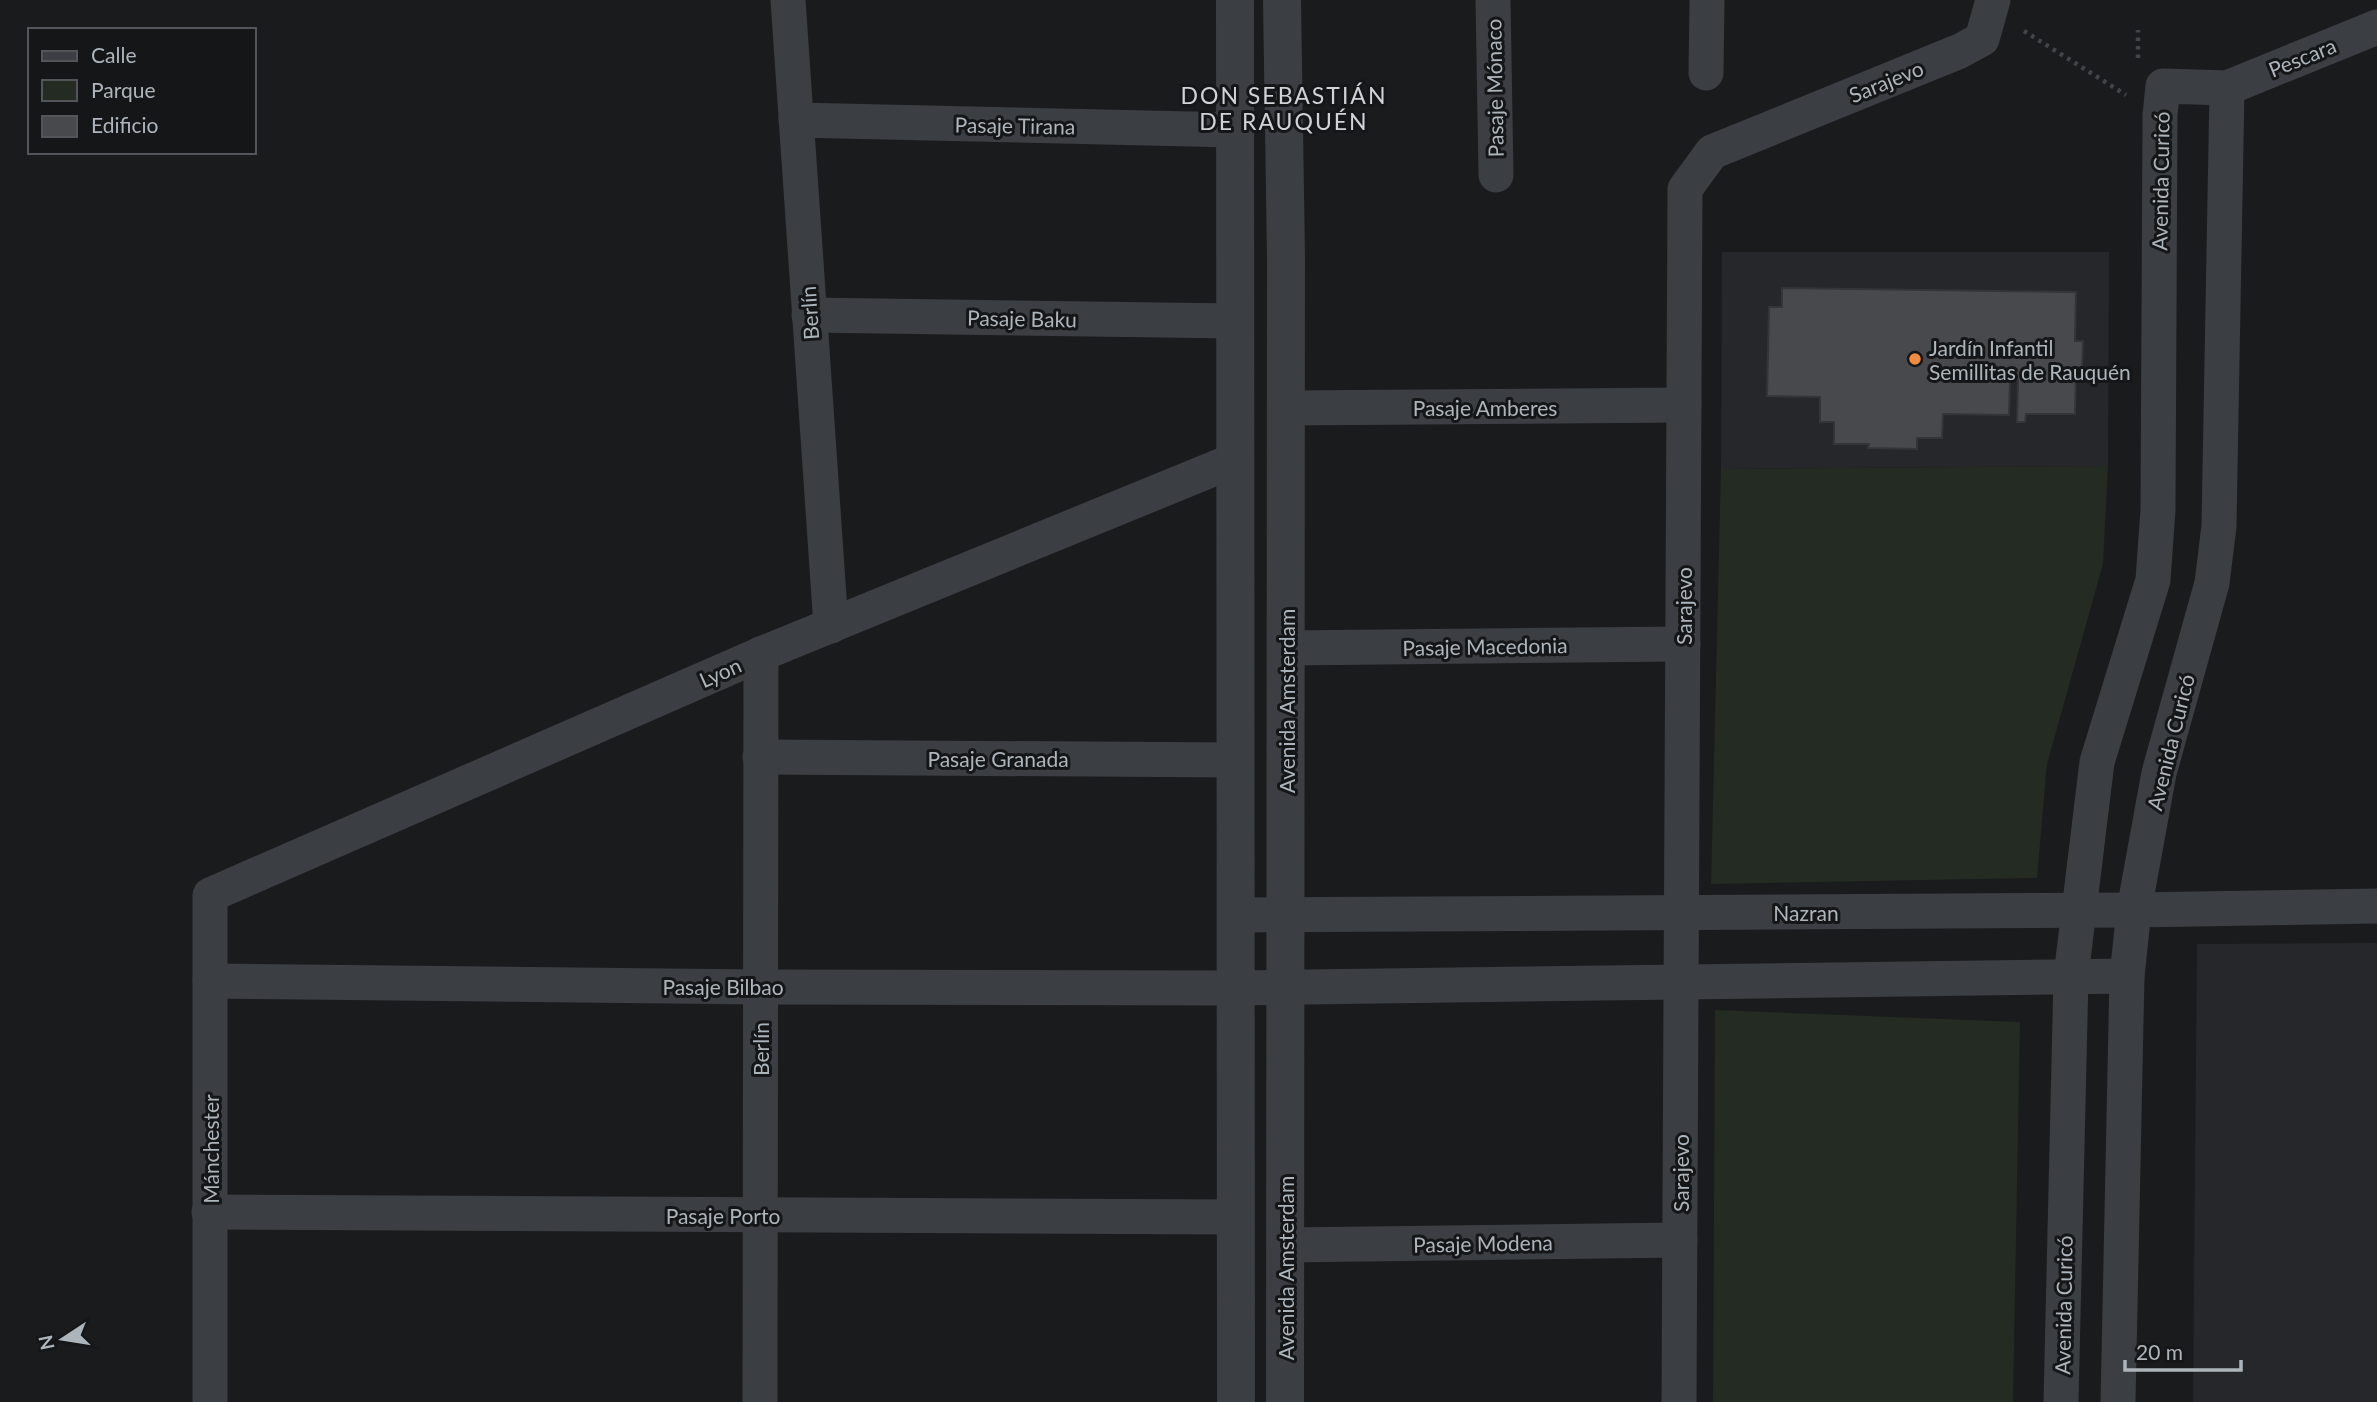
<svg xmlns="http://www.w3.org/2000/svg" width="2377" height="1402" font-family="Lato,sans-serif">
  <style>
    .built { fill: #26272a }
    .green { fill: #232b22 }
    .building { fill: #47494c; stroke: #343538; stroke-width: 2 }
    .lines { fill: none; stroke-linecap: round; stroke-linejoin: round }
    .path { stroke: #414549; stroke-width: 4.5; stroke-dasharray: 3.5 5; stroke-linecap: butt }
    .minor { stroke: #3b3e42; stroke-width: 35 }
    .tertiary { stroke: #3b3e42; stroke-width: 38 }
    .poi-dot { fill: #f28b3c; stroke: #151618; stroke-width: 2.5 }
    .labels { text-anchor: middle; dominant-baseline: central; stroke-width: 6; stroke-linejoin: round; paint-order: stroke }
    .street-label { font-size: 21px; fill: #adb5bc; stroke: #151618 }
    .poi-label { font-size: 21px; fill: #adb5bc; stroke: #151618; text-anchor: start }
    .neighbourhood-label { font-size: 23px; letter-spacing: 2px; fill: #ced3d8; stroke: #151618 }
  </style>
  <rect width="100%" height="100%" fill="#1a1b1d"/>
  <!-- built -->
  <g class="built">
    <polygon points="1722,252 2109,252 2108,466 1721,469"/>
    <polygon points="2377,943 2377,1402 2193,1402 2197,944"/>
  </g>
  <!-- green -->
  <g class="green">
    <polygon points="2108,466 2103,564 2047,764 2037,878 1711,884 1721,469"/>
    <polygon points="1715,1010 2020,1022 2013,1402 1713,1402"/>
  </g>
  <!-- building -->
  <polygon class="building" points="1782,288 2076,292 2075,341 2083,341 2082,370 2076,370 2075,414 2026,414 2025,422 2017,422 2018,380 2010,381 2009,415 1943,414 1942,438 1917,438 1917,449 1868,448 1869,444 1834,444 1834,422 1820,422 1820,397 1767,396 1769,307 1782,307"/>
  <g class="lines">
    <!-- path -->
    <g class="path">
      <polyline points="2024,31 2126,95"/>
      <polyline points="2138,58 2138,30"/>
    </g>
    <!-- minor -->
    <g class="minor">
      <polyline points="788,0 831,626"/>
      <polyline points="1493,0 1496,175"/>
      <polyline points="1706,73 1707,0"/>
      <polyline points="796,120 1235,130"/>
      <polyline points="809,315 1235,321"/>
      <polyline points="1286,408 1684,405"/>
      <polyline points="1286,648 1683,644"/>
      <polyline points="760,757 1235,760"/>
      <polyline points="1236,915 2134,910 2377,906"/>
      <polyline points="210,981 760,987 1236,988 2127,976"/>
      <polyline points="209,1212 1236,1217"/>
      <polyline points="1286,1245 1680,1240"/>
      <polyline points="210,1402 210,895 761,654 1235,460"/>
      <polyline points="760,1402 761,654"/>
      <polyline points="1679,1402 1685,189 1712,152 1960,51 1982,39 1993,0"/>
      <polyline points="2061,1402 2071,976 2097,762 2153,580 2158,510 2160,115 2163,86 2227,88 2377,27"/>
      <polyline points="2118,1402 2127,976 2134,910 2159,773 2212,583 2219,526 2227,88"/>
    </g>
    <!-- tertiary -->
    <g class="tertiary">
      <polyline points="1235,0 1236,1402"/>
      <polyline points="1282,0 1286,256 1285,1402"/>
    </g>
  </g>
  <!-- markers -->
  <circle class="poi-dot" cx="1915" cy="359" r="7"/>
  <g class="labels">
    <!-- street labels -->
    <g class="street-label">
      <text transform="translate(2302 57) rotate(-22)">Pescara</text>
      <text transform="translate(1886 81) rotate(-22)">Sarajevo</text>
      <text transform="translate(1494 88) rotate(-91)">Pasaje Mónaco</text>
      <text transform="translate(1015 125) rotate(1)">Pasaje Tirana</text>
      <text transform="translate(2160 181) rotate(-89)">Avenida Curicó</text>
      <text transform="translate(809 313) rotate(-94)">Berlín</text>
      <text transform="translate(1022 318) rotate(1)">Pasaje Baku</text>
      <text x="1485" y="407">Pasaje Amberes</text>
      <text transform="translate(1683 606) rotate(-90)">Sarajevo</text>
      <text transform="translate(1485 646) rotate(-1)">Pasaje Macedonia</text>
      <text transform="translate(720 672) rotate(-24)">Lyon</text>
      <text transform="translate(1286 701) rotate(-90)">Avenida Amsterdam</text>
      <text transform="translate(2170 742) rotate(-76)">Avenida Curicó</text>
      <text x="998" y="758">Pasaje Granada</text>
      <text x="1806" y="912">Nazran</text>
      <text x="723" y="986">Pasaje Bilbao</text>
      <text transform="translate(760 1049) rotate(-90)">Berlín</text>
      <text transform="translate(210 1149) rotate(-90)">Mánchester</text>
      <text transform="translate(1680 1173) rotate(-90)">Sarajevo</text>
      <text x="723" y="1215">Pasaje Porto</text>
      <text transform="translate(1483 1243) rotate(-1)">Pasaje Modena</text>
      <text transform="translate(1285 1268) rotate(-90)">Avenida Amsterdam</text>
      <text transform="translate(2063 1305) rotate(-89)">Avenida Curicó</text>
    </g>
    <!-- poi labels -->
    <g class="poi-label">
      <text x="1929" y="347">Jardín Infantil<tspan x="1929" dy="24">Semillitas de Rauquén</tspan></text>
    </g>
    <!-- neighbourhood labels -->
    <g class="neighbourhood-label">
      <text x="1284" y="95">DON SEBASTIÁN<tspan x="1284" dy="26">DE RAUQUÉN</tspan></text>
    </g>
  </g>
  <!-- legend -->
  <rect x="28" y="28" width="228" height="126" fill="#151618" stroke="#52565a" stroke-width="2"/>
  <rect x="42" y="51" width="35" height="10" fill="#3b3e42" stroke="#52565a" stroke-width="2"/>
  <text x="91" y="63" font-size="21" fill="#adb5bc">Calle</text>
  <rect x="42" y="80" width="35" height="21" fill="#232b22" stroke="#52565a" stroke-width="2"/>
  <text x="91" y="98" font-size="21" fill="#adb5bc">Parque</text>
  <rect x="42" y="116" width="35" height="21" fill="#47494c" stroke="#52565a" stroke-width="2"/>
  <text x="91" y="133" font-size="21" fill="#adb5bc">Edificio</text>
  <!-- north arrow -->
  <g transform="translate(63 1339) rotate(258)" stroke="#151618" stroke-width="5" paint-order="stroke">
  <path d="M0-5L12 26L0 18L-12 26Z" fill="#adb5bc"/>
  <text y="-10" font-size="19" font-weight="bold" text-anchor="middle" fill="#adb5bc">N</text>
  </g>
  <!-- scale -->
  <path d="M2125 1360v10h116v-10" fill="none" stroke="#adb5bc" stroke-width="3.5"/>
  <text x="2136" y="1360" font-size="21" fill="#adb5bc" stroke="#151618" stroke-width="5" paint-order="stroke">20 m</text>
</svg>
